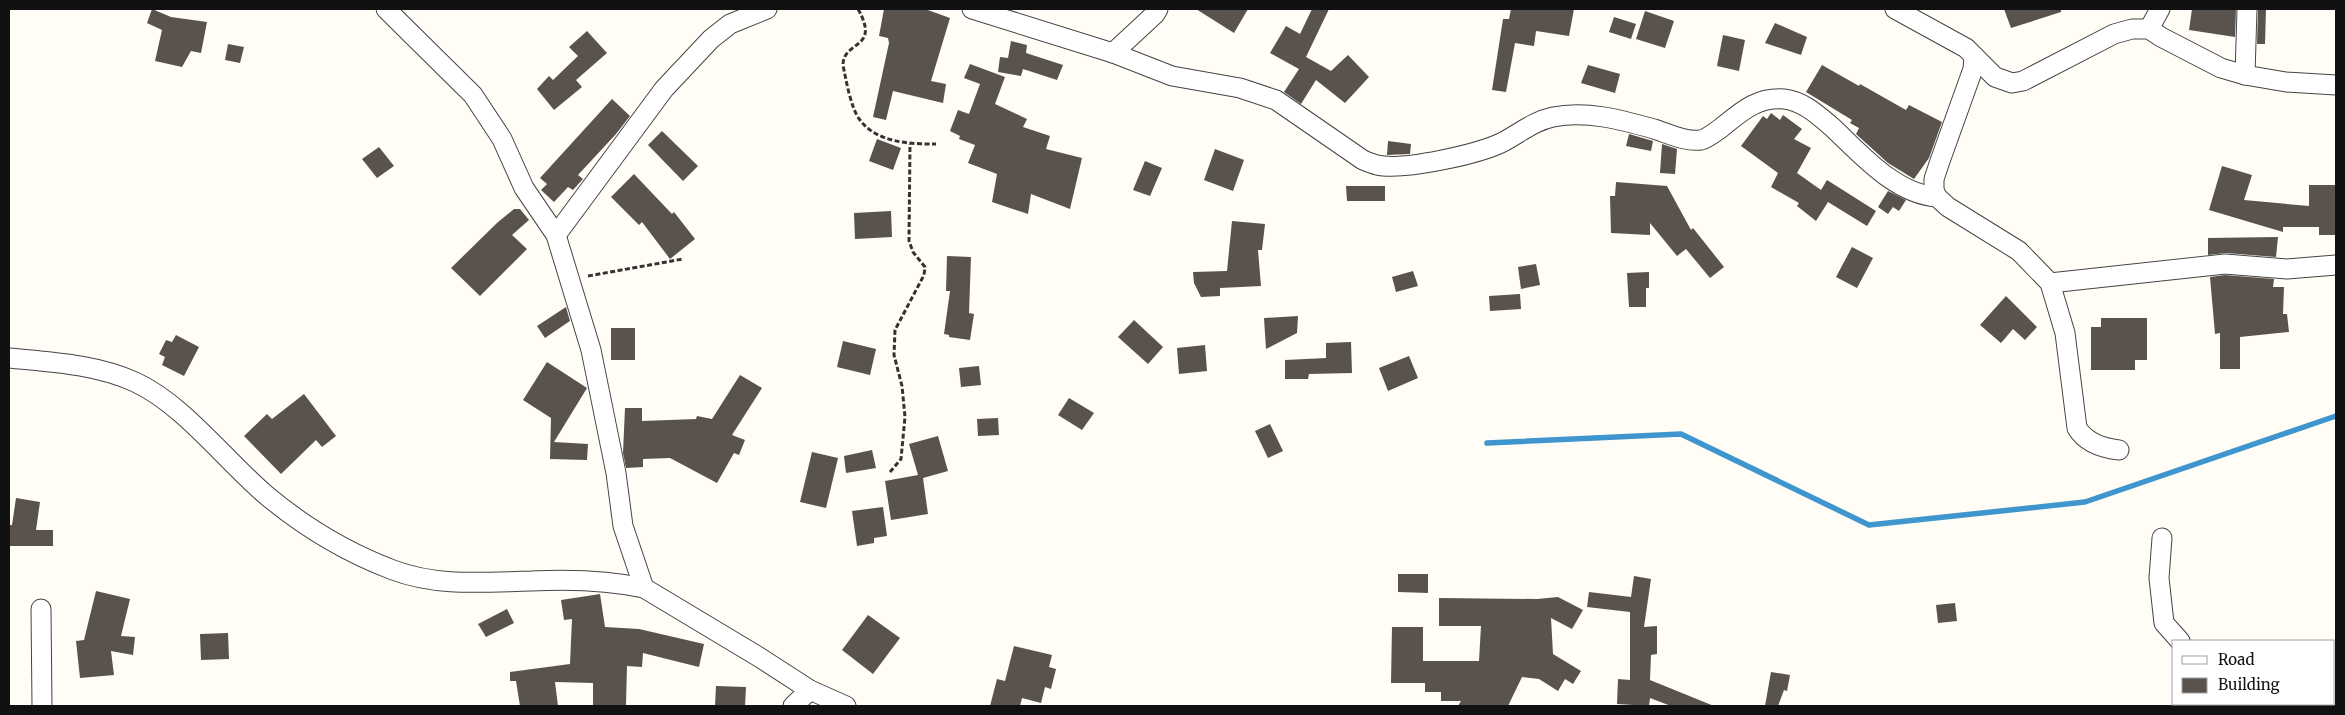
<svg xmlns="http://www.w3.org/2000/svg" width="2345" height="715" font-family="Merriweather,serif">
  <style>
    .lines { fill: none; stroke-linecap: round; stroke-linejoin: round }
    .stream { stroke: #3f96cf; stroke-width: 5.5 }
    .building { fill: #5a524d }
    .street-casing { stroke: #444; stroke-width: 21 }
    .path { stroke: #333; stroke-width: 3; stroke-dasharray: 5 2.5; stroke-linecap: butt }
    .street { stroke: #fff; stroke-width: 19 }
  </style>
  <rect width="100%" height="100%" fill="#fffdf5"/>
  <g class="lines">
    <!-- stream -->
    <polyline class="stream" points="1487,443 1681,434 1869,525 2085,502 2336,416"/>
  </g>
  <!-- building -->
  <g class="building">
    <polygon points="152,9 171,17 207,22 201,53 191,51 182,67 155,61 162,30 147,23"/>
    <polygon points="884,9 925,9 950,18 931,81 946,84 943,103 893,91 886,120 873,117 889,43 888,38 879,36"/>
    <polygon points="1196,9 1248,9 1234,33"/>
    <polygon points="1312,9 1329,9 1306,57 1331,71 1348,55 1369,77 1345,103 1316,80 1301,104 1284,92 1299,69 1270,53 1286,26 1300,34"/>
    <polygon points="1511,9 1574,9 1569,36 1536,31 1534,46 1515,43 1506,92 1492,90 1503,19 1509,19"/>
    <polygon points="2004,9 2061,9 2061,12 2011,28"/>
    <polygon points="2192,9 2236,9 2235,37 2189,30"/>
    <polygon points="2258,9 2266,9 2265,44 2257,44"/>
    <polygon points="1645,11 1674,21 1665,48 1636,39"/>
    <polygon points="1614,17 1636,24 1631,39 1609,32"/>
    <polygon points="1775,23 1807,37 1801,55 1765,43"/>
    <polygon points="587,31 607,53 576,80 582,87 554,110 537,89 549,76 553,80 578,56 569,47"/>
    <polygon points="1723,35 1745,40 1739,71 1717,66"/>
    <polygon points="1011,41 1027,45 1026,53 1063,65 1057,80 1023,69 1021,76 998,72 1000,57 1008,58"/>
    <polygon points="228,44 244,47 240,63 225,60"/>
    <polygon points="970,64 1005,77 995,104 1027,119 1023,127 1050,136 1046,149 1082,158 1070,209 1031,194 1028,214 992,202 997,174 968,163 975,145 959,139 960,136 950,131 958,110 969,114 980,84 964,78"/>
    <polygon points="1588,65 1620,74 1615,93 1581,83"/>
    <polygon points="1822,65 1859,86 1860,84 1906,110 1909,105 1942,122 1929,158 1914,179 1888,163 1856,134 1859,128 1850,123 1852,120 1806,92"/>
    <polygon points="612,99 630,116 616,134 578,175 583,179 573,190 568,187 554,202 541,190 547,184 540,178"/>
    <polygon points="1771,113 1780,120 1783,115 1802,129 1794,139 1811,148 1797,173 1821,190 1827,180 1876,211 1867,226 1828,202 1816,221 1797,206 1799,203 1771,187 1778,173 1741,146 1763,116 1767,119"/>
    <polygon points="662,131 698,166 683,181 648,145"/>
    <polygon points="1629,134 1653,141 1651,151 1626,146"/>
    <polygon points="877,139 901,148 893,170 869,161"/>
    <polygon points="1388,141 1411,144 1410,154 1387,155"/>
    <polygon points="1662,144 1677,149 1675,174 1660,173"/>
    <polygon points="379,147 394,166 377,178 362,159"/>
    <polygon points="1215,149 1244,160 1233,191 1204,180"/>
    <polygon points="1145,161 1162,168 1150,196 1133,190"/>
    <polygon points="2222,166 2252,175 2244,200 2309,206 2309,185 2336,185 2336,235 2319,235 2319,227 2283,227 2283,232 2209,210"/>
    <polygon points="634,174 672,214 674,212 695,239 670,259 642,222 639,225 611,197"/>
    <polygon points="1616,182 1667,186 1691,230 1693,228 1724,267 1710,278 1686,249 1677,256 1650,223 1650,235 1611,233 1610,196 1615,196"/>
    <polygon points="1346,186 1385,186 1385,201 1347,201"/>
    <polygon points="1888,191 1906,200 1899,211 1893,207 1888,214 1878,207"/>
    <polygon points="514,209 520,209 529,220 512,235 527,249 480,296 451,268 498,222"/>
    <polygon points="891,211 892,237 855,239 854,213"/>
    <polygon points="1232,221 1265,224 1262,250 1258,250 1261,286 1220,288 1220,296 1201,297 1194,283 1193,272 1227,271"/>
    <polygon points="2278,237 2276,257 2226,253 2208,255 2208,238"/>
    <polygon points="1852,247 1873,258 1857,288 1836,277"/>
    <polygon points="947,256 971,257 969,313 974,314 970,340 949,337 949,335 944,334 950,291 946,291"/>
    <polygon points="1536,264 1540,285 1521,289 1518,267"/>
    <polygon points="1413,271 1418,286 1396,292 1392,277"/>
    <polygon points="1649,272 1649,288 1646,288 1646,307 1629,307 1627,273"/>
    <polygon points="2225,275 2274,279 2273,287 2284,287 2283,314 2287,314 2289,332 2240,337 2240,369 2220,369 2220,333 2215,334 2210,277"/>
    <polygon points="1520,294 1521,309 1490,311 1489,296"/>
    <polygon points="2006,296 2037,327 2025,340 2013,329 2001,343 1980,325"/>
    <polygon points="566,307 570,321 545,338 537,326"/>
    <polygon points="1298,316 1297,333 1266,349 1264,318"/>
    <polygon points="2101,318 2147,318 2147,360 2135,360 2135,370 2091,370 2091,327 2101,327"/>
    <polygon points="1134,320 1163,347 1148,364 1118,337"/>
    <rect x="611" y="328" width="24" height="32"/>
    <polygon points="176,335 199,347 184,376 162,365 165,357 159,354 166,340 172,342"/>
    <polygon points="843,341 876,349 870,375 837,367"/>
    <polygon points="1351,342 1352,373 1309,374 1308,379 1285,379 1285,360 1326,358 1326,343"/>
    <polygon points="1205,345 1207,371 1179,374 1177,348"/>
    <polygon points="1409,356 1418,378 1388,391 1379,368"/>
    <polygon points="547,362 587,388 554,442 588,444 587,460 550,459 551,418 523,400"/>
    <polygon points="979,366 981,385 961,387 959,368"/>
    <polygon points="740,375 762,388 732,435 745,440 739,455 734,453 717,483 670,458 643,459 643,467 626,468 623,453 625,408 642,408 642,421 696,419 697,416 712,419"/>
    <polygon points="304,394 336,436 322,447 316,440 281,474 244,436 267,414 272,419"/>
    <polygon points="1069,398 1094,413 1082,430 1058,415"/>
    <polygon points="998,418 999,435 978,436 977,419"/>
    <polygon points="1270,424 1283,451 1268,458 1255,431"/>
    <polygon points="938,436 948,471 923,478 928,514 891,520 885,481 918,475 909,444"/>
    <polygon points="872,450 876,468 846,473 844,456"/>
    <polygon points="812,452 838,458 826,508 800,502"/>
    <polygon points="16,498 40,502 36,530 53,530 53,546 9,546 9,525 12,525"/>
    <polygon points="883,507 887,536 874,538 874,543 857,546 852,511"/>
    <polygon points="1398,574 1428,574 1428,593 1398,592"/>
    <polygon points="1634,576 1651,579 1644,627 1657,626 1657,654 1651,655 1650,680 1714,706 1671,706 1650,698 1649,706 1617,704 1618,679 1630,680 1630,612 1587,607 1589,592 1631,597"/>
    <polygon points="96,591 130,599 121,636 135,637 133,655 111,651 114,675 80,678 76,641 84,640"/>
    <polygon points="600,594 605,627 639,629 704,644 699,667 643,653 642,667 627,666 626,705 593,705 593,683 555,682 558,706 520,706 516,681 510,681 510,672 570,664 572,619 564,620 561,600"/>
    <polygon points="1558,597 1583,610 1572,629 1551,618 1553,654 1581,671 1573,684 1565,679 1558,691 1539,679 1522,677 1508,706 1458,706 1461,701 1441,701 1441,692 1425,692 1425,683 1391,683 1392,627 1423,627 1423,661 1479,661 1481,626 1439,626 1439,598 1537,599"/>
    <polygon points="1955,603 1957,621 1938,623 1936,605"/>
    <polygon points="507,609 514,623 486,637 478,624"/>
    <polygon points="868,615 900,638 873,674 842,650"/>
    <polygon points="228,633 229,659 201,660 200,634"/>
    <polygon points="1014,646 1052,655 1049,667 1056,669 1051,689 1045,687 1041,703 1022,698 1020,706 990,706 997,679 1005,681"/>
    <polygon points="1771,672 1790,675 1787,691 1784,690 1778,706 1765,706"/>
    <polygon points="716,686 746,687 745,706 715,706"/>
  </g>
  <g class="lines">
    <!-- street casing -->
    <g class="street-casing">
      <g id="street">
        <polyline points="386,9 473,95 502,139 524,188 556,235 591,350 616,473 623,526 644,588 759,657 810,690 846,706"/>
        <path d="M972,9L1113,53L1172,76L1240,88L1276,100L1363,160C1368,162 1373,164 1377,165C1403,171 1479,154 1503,142C1520,133 1534,121 1553,117C1586,110 1622,120 1654,129C1669,134 1686,142 1701,140C1708,138 1715,132 1721,128C1741,112 1756,97 1784,99C1803,101 1818,115 1832,127C1861,154 1895,194 1937,197"/>
        <polyline points="1895,9 1966,48 1995,77 2012,83 2023,81 2114,34 2132,29 2149,29 2161,37 2221,68 2245,75 2286,82 2336,85"/>
        <polyline points="2149,29 2160,9"/>
        <polyline points="1113,53 1155,14 1158,9"/>
        <path d="M1974,56L1973,69L1940,161L1934,179V190L1937,197L1948,207L2019,251L2050,283L2065,333L2077,428C2086,443 2102,448 2119,450"/>
        <polyline points="2245,75 2247,9"/>
        <polyline points="556,235 664,89 711,39 730,24 767,9"/>
        <polyline points="2050,283 2225,264 2287,269 2336,265"/>
        <path d="M9,358C50,362 96,364 135,382C183,404 225,460 266,495C303,526 348,553 393,570C438,587 484,582 531,581C569,579 607,580 644,588"/>
        <polyline points="2162,538 2159,578 2164,623 2180,641"/>
        <polyline points="41,609 42,706"/>
        <polyline points="2238,704 2241,706"/>
        <polyline points="793,706 810,690"/>
      </g>
    </g>
    <!-- path -->
    <g class="path">
      <path d="M858,9C881,50 843,40 843,65C846,80 851,109 860,120C877,143 910,144 936,144"/>
      <polyline points="588,276 683,259"/>
      <polyline points="890,472 901,459 905,417 902,386 894,355 895,330 924,275 925,267 913,252 909,241 910,144"/>
    </g>
    <!-- street -->
    <use href="#street" class="street"/>
  </g>
  <!-- border -->
  <rect width="2345" height="715" fill="none" stroke="#111111" stroke-width="20"/>
  <!-- legend -->
  <rect x="2172" y="640" width="162" height="65" fill="#ffffff" stroke="#a0a0a0"/>
  <rect x="2182" y="656" width="25" height="8" fill="#ffffff" stroke="#a0a0a0"/>
  <text x="2218" y="665" font-size="15" fill="#111111">Road</text>
  <rect x="2182" y="678" width="25" height="15" fill="#5a524d" stroke="#a0a0a0"/>
  <text x="2218" y="690" font-size="15" fill="#111111">Building</text>
</svg>
